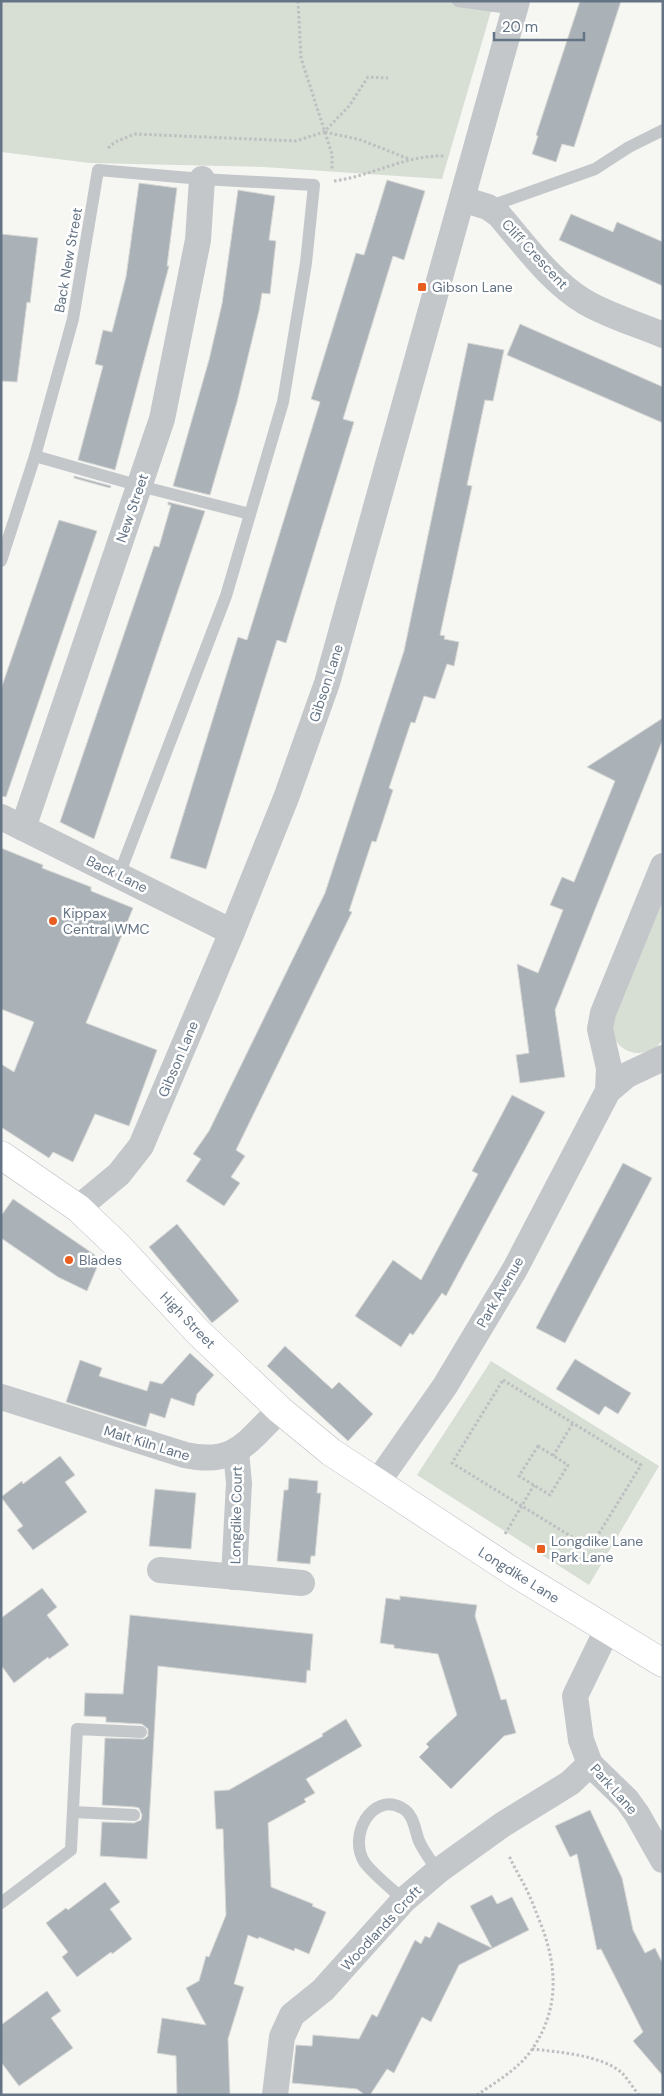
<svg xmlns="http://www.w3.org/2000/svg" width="664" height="2096" font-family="'DM Sans',sans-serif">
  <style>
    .green { fill: #d7ded4 }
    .building { fill: #aab2b8; stroke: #d7d8d5 }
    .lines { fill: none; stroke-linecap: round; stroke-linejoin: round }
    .secondary-casing { stroke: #b8bcc1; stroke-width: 29 }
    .path { stroke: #bdbfc1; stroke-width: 3; stroke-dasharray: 2.5 2.5; stroke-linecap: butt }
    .lane { stroke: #c3c7ca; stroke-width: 12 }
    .street { stroke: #c3c7ca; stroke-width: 26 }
    .secondary { stroke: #fff; stroke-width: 28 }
    .poi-dot { fill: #e85e21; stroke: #fff; stroke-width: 2 }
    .labels { text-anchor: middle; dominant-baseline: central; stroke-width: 5; stroke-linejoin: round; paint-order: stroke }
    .street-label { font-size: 14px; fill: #647485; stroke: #fff }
    .poi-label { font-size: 14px; fill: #647485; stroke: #fff; text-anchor: start }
  </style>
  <rect width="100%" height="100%" fill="#f6f6f3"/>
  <!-- green -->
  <g class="green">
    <polygon points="1,1 494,1 442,179 264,167 90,163 1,152"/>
    <path d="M663,900V1039C652,1058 623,1058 614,1037C611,1031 613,1023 613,1017Z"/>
    <polygon points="491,1361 659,1466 589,1585 417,1475"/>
  </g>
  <!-- building -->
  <g class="building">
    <polygon points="580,1 621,1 574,147 562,144 556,162 532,154 538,136 536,135"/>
    <polygon points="387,180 425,191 404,260 393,256 343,419 354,422 286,643 277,640 206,869 170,858 238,637 247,640 320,402 311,399 356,253 364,255"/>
    <polygon points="139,183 177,188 167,266 169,266 115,470 78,460 103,366 95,364 103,330 112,332 126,277"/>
    <polygon points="238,190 275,196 269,240 276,241 270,294 262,293 259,311 237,402 210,495 173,486 209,360 222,304"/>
    <polygon points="571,214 613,232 617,222 663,242 663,286 559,240"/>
    <polygon points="1,234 38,238 30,303 27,302 17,382 1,381"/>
    <polygon points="520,324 663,387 663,423 507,355"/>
    <polygon points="468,343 504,350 493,401 485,400 467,485 472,486 440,635 445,636 444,639 459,642 454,666 447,664 435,699 424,696 415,723 411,722 389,788 393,790 376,842 372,841 349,911 352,912 236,1150 245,1156 231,1177 240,1183 224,1206 186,1181 201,1159 193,1154 209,1131 325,893 404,651"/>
    <polygon points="74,476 111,486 110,488 74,478"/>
    <polygon points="168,502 205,511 94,839 60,822 154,546 159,547 171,505 168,505"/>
    <polygon points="59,520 97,531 6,797 1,796 1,689"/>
    <polygon points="663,718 663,739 555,1010 565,1077 520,1083 516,1055 529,1053 517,964 538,973 563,910 550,905 562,877 574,882 615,781 587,767"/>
    <polygon points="1,848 43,865 42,868 91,887 91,891 133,908 86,1023 157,1050 129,1126 95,1114 73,1162 53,1152 49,1158 1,1127 1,1064 14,1072 34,1022 1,1009"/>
    <polygon points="512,1095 545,1112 446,1296 442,1293 413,1335 410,1333 401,1347 355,1316 393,1260 421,1280 478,1174 472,1171"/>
    <polygon points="623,1163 652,1178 565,1343 536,1328"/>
    <polygon points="13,1199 95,1255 98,1265 87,1291 58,1277 1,1238 1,1216"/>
    <polygon points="177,1224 239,1301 212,1323 149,1247"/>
    <polygon points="285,1346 332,1389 339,1382 373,1414 348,1441 267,1366"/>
    <polygon points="190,1353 214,1375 197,1394 194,1406 171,1398 165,1418 150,1413 146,1427 66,1402 80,1360 102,1368 99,1376 147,1391 150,1381 162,1384"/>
    <polygon points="575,1359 631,1393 618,1414 605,1406 599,1415 556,1389"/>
    <polygon points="60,1456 75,1475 65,1482 87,1512 33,1550 17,1530 23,1526 1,1497 22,1481 23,1484"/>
    <polygon points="289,1478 318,1481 317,1493 321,1493 315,1556 311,1556 310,1564 277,1561 284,1490 288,1490"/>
    <polygon points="155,1489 196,1493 191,1549 149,1546"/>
    <polygon points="42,1588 57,1607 47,1615 69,1645 49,1659 48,1657 14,1683 1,1665 1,1618"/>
    <polygon points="400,1596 477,1605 475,1616 496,1683 501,1700 506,1699 516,1733 504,1736 451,1789 419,1757 429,1747 426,1744 457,1715 438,1654 394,1648 394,1645 380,1643 386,1598 400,1600"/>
    <polygon points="130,1615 313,1634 310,1671 307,1670 306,1683 158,1666 147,1859 100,1856 102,1822 134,1823 141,1820 142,1815 139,1808 135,1807 102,1805 105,1738 144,1739 148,1736 148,1729 142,1724 106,1722 106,1717 84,1716 85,1693 123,1694"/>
    <polygon points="346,1719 362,1746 306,1779 315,1793 304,1799 306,1802 268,1823 271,1887 313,1904 312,1906 326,1912 309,1954 295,1948 294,1951 259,1937 258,1939 248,1935 234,1984 244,1987 228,2039 230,2095 177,2095 176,2056 157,2053 162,2018 206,2025 186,1988 199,1981 206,1956 209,1957 226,1915 223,1829 216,1829 214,1791 229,1790 323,1736 322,1734"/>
    <polygon points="590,1810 622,1878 633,1930 645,1953 655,1948 663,1964 663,2076 633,2041 643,2032 601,1949 597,1950 577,1854 570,1857 555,1826"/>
    <polygon points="105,1882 120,1902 110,1909 132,1939 112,1954 111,1952 77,1977 62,1957 68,1952 46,1923 66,1908 68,1910"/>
    <polygon points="492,1895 497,1904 512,1897 529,1930 459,1965 431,2022 422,2017 394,2073 387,2069 370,2095 365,2095 357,2089 292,2083 296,2045 312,2046 313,2035 359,2039 372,2014 377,2017 415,1940 421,1944 425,1936 430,1938 438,1922 492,1948 470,1906"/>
    <polygon points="47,1991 61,2011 51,2018 73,2048 19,2086 1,2062 1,2025"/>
  </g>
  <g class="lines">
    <!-- secondary casing -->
    <g class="secondary-casing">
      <polyline id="secondary" points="1,1155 78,1208 118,1246 197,1331 280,1410 331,1452 515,1573 663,1663"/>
    </g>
    <!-- path -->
    <g class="path">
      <polyline points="298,1 301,58 332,154 332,171"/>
      <polyline points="325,132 361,140 409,159"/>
      <polyline points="108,148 115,142 135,134 296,141 324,132 349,106 368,77 388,78"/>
      <path d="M334,181C372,176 405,155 444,156"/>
      <polygon points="503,1380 641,1465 590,1548 452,1463"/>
      <polygon points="538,1446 568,1465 550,1495 519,1476"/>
      <polyline points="553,1456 573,1423"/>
      <polyline points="505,1534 534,1485"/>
      <path d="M532,2049C558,2052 602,2055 622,2073C628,2079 633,2088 639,2095"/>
      <path d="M477,2095C496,2082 520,2068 533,2048C561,2006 557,1962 538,1917C533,1904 528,1891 521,1879C517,1871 512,1864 509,1855"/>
    </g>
    <!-- lane -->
    <g class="lane">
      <polyline points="458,1 515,9"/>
      <polyline points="488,207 595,169 629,147 663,130"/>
      <polyline points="35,456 140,486 250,514"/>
      <polyline points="1,561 35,456 73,319 98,170 202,179 314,185 306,263 283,402 226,596 119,875"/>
      <polyline points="73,1812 134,1815"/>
      <path d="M404,1900C392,1889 374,1875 365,1863C347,1837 372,1791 402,1808C414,1814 415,1831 419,1841C424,1852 431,1861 438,1871"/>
      <polyline points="1,1903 71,1850 77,1729 141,1732"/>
    </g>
    <!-- street -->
    <g class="street">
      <path d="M462,199L488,207L499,215C525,245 550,281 585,302C609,316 637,324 663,335"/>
      <polyline points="1,817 232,932"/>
      <polyline points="23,828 162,419 198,240 202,179"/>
      <polyline points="608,1091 609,1068 600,1029 603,1013 663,866"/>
      <polyline points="78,1208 119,1174 141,1146 232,932 286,798 327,683 517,1"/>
      <path d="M1,1397L185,1455C236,1466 246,1442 280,1410"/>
      <polyline points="377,1483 445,1386 515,1269 608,1091 627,1075 663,1058"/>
      <polyline points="160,1570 302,1583"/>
      <polyline points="234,1577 239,1483 236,1452"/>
      <polyline points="607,1630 575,1696 581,1740 590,1764 627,1800 637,1814 663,1860"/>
      <polyline points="275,2095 282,2037 292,2015 323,1990 404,1900 438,1871 502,1825 570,1783 590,1764"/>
    </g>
    <!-- secondary -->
    <use href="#secondary" class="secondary"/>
  </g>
  <!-- markers -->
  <g class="poi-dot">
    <rect x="417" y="282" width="10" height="10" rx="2.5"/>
    <circle cx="53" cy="921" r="5"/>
    <circle cx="69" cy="1260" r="5"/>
    <rect x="536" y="1544" width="10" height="10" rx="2.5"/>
  </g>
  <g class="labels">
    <!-- street labels -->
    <g class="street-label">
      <text transform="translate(535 254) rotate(47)">Cliff Crescent</text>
      <text transform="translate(68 260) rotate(-80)">Back New Street</text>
      <text transform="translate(132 508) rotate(-71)">New Street</text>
      <text transform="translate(326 683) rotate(-72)">Gibson Lane</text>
      <text transform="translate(117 874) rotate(26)">Back Lane</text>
      <text transform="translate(178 1059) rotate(-67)">Gibson Lane</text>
      <text transform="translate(500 1292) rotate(-60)">Park Avenue</text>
      <text transform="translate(188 1320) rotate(46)">High Street</text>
      <text transform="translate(147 1443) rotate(17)">Malt Kiln Lane</text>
      <text transform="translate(236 1515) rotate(-89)">Longdike Court</text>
      <text transform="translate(519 1575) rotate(32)">Longdike Lane</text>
      <text transform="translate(614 1789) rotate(48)">Park Lane</text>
      <text transform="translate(381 1928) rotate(-47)">Woodlands Croft</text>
    </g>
    <!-- poi labels -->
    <g class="poi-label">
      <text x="432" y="287">Gibson Lane</text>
      <text x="63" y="913">Kippax<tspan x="63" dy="16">Central WMC</tspan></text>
      <text x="79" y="1260">Blades</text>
      <text x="551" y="1541">Longdike Lane<tspan x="551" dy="16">Park Lane</tspan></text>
    </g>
  </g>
  <!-- border -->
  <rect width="664" height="2096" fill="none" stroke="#647485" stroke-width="5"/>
  <!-- scale -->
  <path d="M494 32v8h90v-8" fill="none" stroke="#647485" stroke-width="2.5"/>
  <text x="502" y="32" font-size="15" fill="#647485" stroke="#ffffff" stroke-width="4" paint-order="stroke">20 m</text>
</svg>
